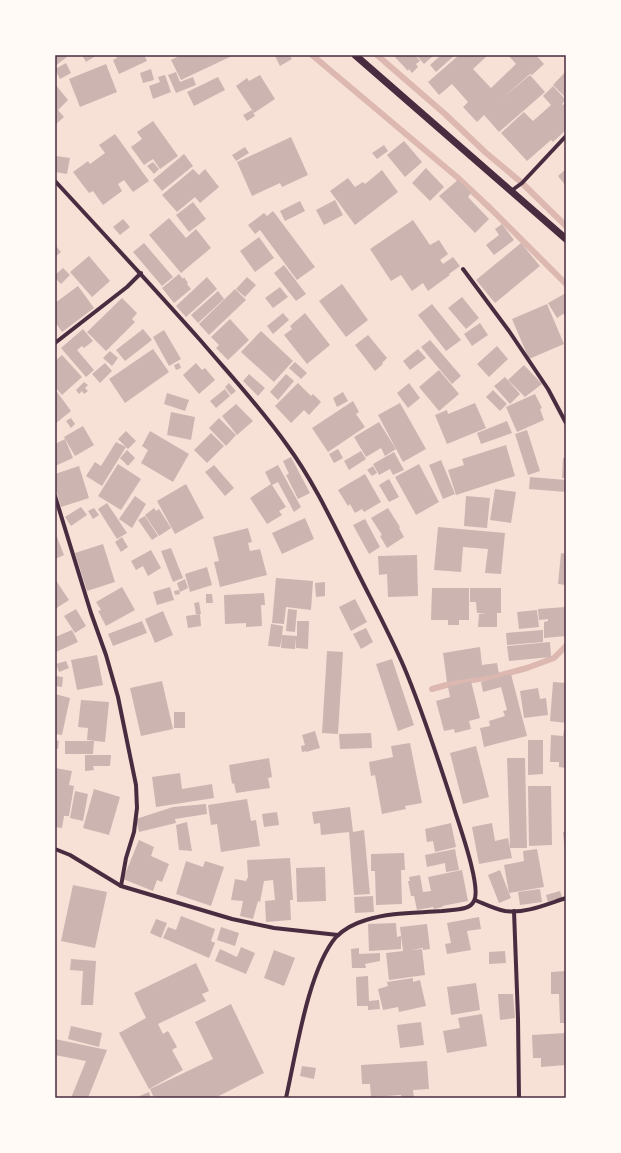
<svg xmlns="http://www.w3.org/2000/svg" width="621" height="1153" font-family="Manrope,sans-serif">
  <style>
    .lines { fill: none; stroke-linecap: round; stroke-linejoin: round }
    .stream { stroke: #dcb8b0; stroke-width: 6 }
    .building { fill: #ccb4b1 }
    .minor { stroke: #4a2c40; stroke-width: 4 }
    .tertiary { stroke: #4a2c40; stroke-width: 7 }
    .neatline { fill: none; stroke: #4a2c40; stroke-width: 1.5 }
  </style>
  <rect width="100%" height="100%" fill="#f7e1d7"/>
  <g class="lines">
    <!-- stream -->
    <g class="stream">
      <polyline points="312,55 457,177 491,209 566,284"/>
      <polyline points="377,55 445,114 485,152 522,183 566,226"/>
      <polyline points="432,689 450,684 501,675 527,668 554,658 566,646"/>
    </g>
  </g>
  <!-- building -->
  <g class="building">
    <polygon points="55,55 66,55 67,57 55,66"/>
    <polygon points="82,55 97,55 86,62"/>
    <polygon points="115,55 144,55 147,61 119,74 113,60 117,58"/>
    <polygon points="176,55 234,55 181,80 171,60 177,57"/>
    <polygon points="276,55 289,55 292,59 280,66 275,56"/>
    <polygon points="393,55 415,55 420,61 416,64 418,67 412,73 409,69 408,71"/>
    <polygon points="416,55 434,55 424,64"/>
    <polygon points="441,55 455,55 436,72 430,65"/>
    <polygon points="459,55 488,55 473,69 491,88 516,64 508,55 536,55 544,64 532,75 530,74 499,101 530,75 545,92 499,132 484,115 477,122 463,107 468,102 452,84 439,95 428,82"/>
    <polygon points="66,63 71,73 60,79 55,69"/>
    <polygon points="106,64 117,92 80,107 69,79"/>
    <polygon points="151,69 154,80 143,83 140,73"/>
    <polygon points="566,71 566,98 553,85"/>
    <polygon points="176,72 180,82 193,77 196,85 176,93 168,75"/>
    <polygon points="165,75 171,92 153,99 149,86 160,82 158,77"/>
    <polygon points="260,75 275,99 254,113 236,86 247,78 249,81"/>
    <polygon points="218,77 225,90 194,106 187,92"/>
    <polygon points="55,84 68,100 58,110 64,117 55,125"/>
    <polygon points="553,86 566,100 562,104 563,105 566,102 566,130 553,142 551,140 527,161 501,133 524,112 533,121 551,105 543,96"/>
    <polygon points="252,110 255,116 247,121 243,115"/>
    <polygon points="153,121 178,156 160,169 153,159 144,165 131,147 142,139 137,132"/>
    <polygon points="115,134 149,181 133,192 124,180 118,184 122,191 103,205 93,191 89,193 73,172 88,161 90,164 105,153 99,145"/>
    <polygon points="291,137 308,175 282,187 280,183 252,196 237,162"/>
    <polygon points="404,141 422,162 405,177 387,155"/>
    <polygon points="384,145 388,151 377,159 372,153"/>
    <polygon points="245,147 249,153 236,161 232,155"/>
    <polygon points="184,154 193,166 162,191 153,180"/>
    <polygon points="56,156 70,158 67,174 55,172"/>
    <polygon points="153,162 159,169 154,174 147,166"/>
    <polygon points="426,168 444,187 430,201 412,183"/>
    <polygon points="193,169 199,175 205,169 219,187 200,203 195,197 177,212 162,195"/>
    <polygon points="566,169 566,186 558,176"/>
    <polygon points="382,170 398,192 355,225 330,191 348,178 355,187 363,182 365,184"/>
    <polygon points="458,180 471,193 468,197 489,219 475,233 439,196"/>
    <polygon points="335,200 343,215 324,225 316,210"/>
    <polygon points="300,201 305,211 285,221 280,211"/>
    <polygon points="193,202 206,219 189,232 176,215"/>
    <polygon points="273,211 315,267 297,280 260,230 255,234 248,225 264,213 267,216"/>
    <polygon points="169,218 186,238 196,229 211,248 181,273 149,235"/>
    <polygon points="123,219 130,227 120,235 113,227"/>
    <polygon points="413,220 430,245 439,240 448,254 440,260 443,264 453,257 460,266 449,274 450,275 428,291 423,283 412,291 401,275 391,281 370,249"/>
    <polygon points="502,224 514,240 494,255 486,245 499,235 495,229"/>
    <polygon points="259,237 274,258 255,272 240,251"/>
    <polygon points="144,243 173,277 162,286 133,252"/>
    <polygon points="521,243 540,266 495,303 476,280"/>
    <polygon points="55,245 61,252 55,257"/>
    <polygon points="89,256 110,281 92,297 70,272"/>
    <polygon points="284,265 306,294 296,301 274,273"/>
    <polygon points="63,268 70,275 61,284 55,278 55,275"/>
    <polygon points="179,274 183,279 184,277 188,283 187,284 191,289 174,303 162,288"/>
    <polygon points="207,277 217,289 186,317 176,306"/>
    <polygon points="247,277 256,285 245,297 236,289"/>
    <polygon points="342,284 368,320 346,337 319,301"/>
    <polygon points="78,286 94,308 62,332 55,322 55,303"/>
    <polygon points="280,287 288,297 273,308 265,298"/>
    <polygon points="235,289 246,300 209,335 199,324"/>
    <polygon points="218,291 224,299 198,323 191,315"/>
    <polygon points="566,293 566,314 565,315 563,314 557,318 548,303"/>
    <polygon points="462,297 479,318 466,329 448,308"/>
    <polygon points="122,298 137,313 132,319 135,322 106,351 87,332"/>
    <polygon points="432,304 461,340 446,351 418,315"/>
    <polygon points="547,304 564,344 529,359 512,319"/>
    <polygon points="283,313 289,320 273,334 267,326"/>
    <polygon points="305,313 330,345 307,364 284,335 292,329 290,326"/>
    <polygon points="230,319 249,340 228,360 216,348 219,345 211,337"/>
    <polygon points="480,323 488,335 472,346 464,334"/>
    <polygon points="83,329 93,341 84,348 82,346 77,350 94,370 86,377 61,348"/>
    <polygon points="143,329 152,340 125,361 116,350"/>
    <polygon points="164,330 181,359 169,366 153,337"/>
    <polygon points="261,331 293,361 274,382 241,352"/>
    <polygon points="368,335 387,358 382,363 383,364 375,371 355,345"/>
    <polygon points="430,340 461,376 452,384 421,347"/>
    <polygon points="497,346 508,359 489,377 477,364"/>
    <polygon points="153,349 169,372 125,403 109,379"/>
    <polygon points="418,349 426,358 410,370 403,361"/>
    <polygon points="110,351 118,358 112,366 103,358"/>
    <polygon points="62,355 82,377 62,395 55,387 55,361"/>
    <polygon points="295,362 307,373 301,379 289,368"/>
    <polygon points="105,363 112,371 100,383 92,374"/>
    <polygon points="179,363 181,368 176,370 174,365"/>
    <polygon points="196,363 202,370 205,368 215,380 199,394 183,375"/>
    <polygon points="524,365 542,384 525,397 508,380"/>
    <polygon points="439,370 459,394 439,411 419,387"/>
    <polygon points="249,374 265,388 258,396 243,381"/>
    <polygon points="286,374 294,381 278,400 270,392"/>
    <polygon points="505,377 520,394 510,404 494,386"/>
    <polygon points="84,382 88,385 85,388 88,391 84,394 82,391 79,394 76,390"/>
    <polygon points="229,383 236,391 231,395 225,387"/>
    <polygon points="298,383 311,396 313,394 321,402 309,415 304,410 291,423 275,406"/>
    <polygon points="409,383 420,398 408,408 397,393"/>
    <polygon points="55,389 71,411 55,424"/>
    <polygon points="225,389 230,396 216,408 210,401"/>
    <polygon points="493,390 507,404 500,411 486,397"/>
    <polygon points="343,392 348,401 337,407 333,398"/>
    <polygon points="167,393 189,400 185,411 164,404"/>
    <polygon points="535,394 542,408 540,409 544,420 517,432 506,407"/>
    <polygon points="353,401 359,412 356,414 365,427 328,452 312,428"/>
    <polygon points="400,403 426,449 403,462 378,415"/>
    <polygon points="475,403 486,428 447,444 435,415 447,410 448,414"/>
    <polygon points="236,404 253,421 237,435 222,416"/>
    <polygon points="171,412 195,417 191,440 167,435"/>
    <polygon points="71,418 75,424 71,428 66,421"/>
    <polygon points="219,418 236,435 226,446 209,428"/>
    <polygon points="507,421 512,433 481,444 477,433"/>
    <polygon points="379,422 396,449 385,456 381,448 366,457 354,437"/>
    <polygon points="83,426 94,445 75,456 64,437"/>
    <polygon points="527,430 540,471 528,475 515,434"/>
    <polygon points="126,431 136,441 128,449 118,439"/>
    <polygon points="150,431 189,454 173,482 141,463 148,450 142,446"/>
    <polygon points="211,433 224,446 207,463 194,450"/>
    <polygon points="65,439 73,458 55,466 55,444"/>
    <polygon points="116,442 126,447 102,486 86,476 95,462 101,466"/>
    <polygon points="506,445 515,476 456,495 448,470 464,465 462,459"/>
    <polygon points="338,449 343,458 334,463 329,454"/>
    <polygon points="127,450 135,458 128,466 120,458"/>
    <polygon points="361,451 366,459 349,470 344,461"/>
    <polygon points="394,452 404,470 393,475 390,469 379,475 373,464"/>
    <polygon points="291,457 310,493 298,499 286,475 289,474 283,461"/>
    <polygon points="563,458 566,458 566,478 562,478"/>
    <polygon points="441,460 455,494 443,499 429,465"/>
    <polygon points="118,464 141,479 121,510 98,496"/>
    <polygon points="419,464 439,502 416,515 395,477"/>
    <polygon points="214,465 234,488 225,496 205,472"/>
    <polygon points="278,465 301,507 294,512 278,482 272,485 286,507 279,511 282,515 267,524 250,498 271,484 265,472"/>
    <polygon points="79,466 89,498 61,507 55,487 55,474"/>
    <polygon points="373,466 377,473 372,476 367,470"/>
    <polygon points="365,474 381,502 364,512 362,509 355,513 350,504 348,506 338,490"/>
    <polygon points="530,477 566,480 566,492 529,489"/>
    <polygon points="389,479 399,497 389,502 379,485"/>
    <polygon points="186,484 204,518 175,534 157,501"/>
    <polygon points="495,489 516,492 511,523 490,520"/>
    <polygon points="135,496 146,504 132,528 119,519"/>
    <polygon points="466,496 490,498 487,528 464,526"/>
    <polygon points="107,503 127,533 117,539 98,509"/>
    <polygon points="81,507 87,515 71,526 65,517"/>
    <polygon points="94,508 99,515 93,519 88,511"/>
    <polygon points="154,508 156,511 159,509 171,528 159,536 145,515"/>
    <polygon points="388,508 400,527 399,528 404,537 387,548 380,536 382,535 371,518"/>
    <polygon points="145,516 158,536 152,540 138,520"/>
    <polygon points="305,518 314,539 282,554 272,533"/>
    <polygon points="365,519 380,547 369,554 353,525"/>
    <polygon points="438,527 505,533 501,574 485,573 488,549 463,547 461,572 434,570"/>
    <polygon points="248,528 252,542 248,543 250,551 260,549 267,575 220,587 214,562 219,561 213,537"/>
    <polygon points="55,532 64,555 55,559"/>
    <polygon points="122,537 128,547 121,552 115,542"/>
    <polygon points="103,544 115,582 87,591 75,553"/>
    <polygon points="171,548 183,578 173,582 161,551"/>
    <polygon points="151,550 161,568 148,576 143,566 136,570 131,561"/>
    <polygon points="561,553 566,554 566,585 558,584"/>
    <polygon points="417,555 418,596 388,597 387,574 379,575 378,556"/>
    <polygon points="207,567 212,585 190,592 185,574"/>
    <polygon points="276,578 313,581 311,610 286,607 284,624 272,623"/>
    <polygon points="55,579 69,600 55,609"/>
    <polygon points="185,579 188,588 180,592 177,583"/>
    <polygon points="325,582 325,596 316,597 315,583"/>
    <polygon points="122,587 135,610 106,626 98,611 101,610 96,602"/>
    <polygon points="170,587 174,600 157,605 153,592"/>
    <polygon points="432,588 469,588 469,620 459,620 459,625 448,625 448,620 431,620"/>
    <polygon points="470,588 501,588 501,613 497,613 497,627 478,627 479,614 486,613 477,613 476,602 470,602"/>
    <polygon points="179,590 180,594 175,595 174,591"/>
    <polygon points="264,593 265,605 261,605 262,626 246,627 246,623 225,624 224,595"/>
    <polygon points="206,594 212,594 213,603 206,603"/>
    <polygon points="355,599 367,622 351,631 339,607"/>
    <polygon points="199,602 201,614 196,614 194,603"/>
    <polygon points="566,607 566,636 544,638 544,622 548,621 548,619 539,620 538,609"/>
    <polygon points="76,609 86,626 75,633 64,616"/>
    <polygon points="288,609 297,610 295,632 286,631"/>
    <polygon points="537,610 539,627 519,629 517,612"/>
    <polygon points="163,611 173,635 155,643 145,619"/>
    <polygon points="200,614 201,626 188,628 186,616"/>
    <polygon points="142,621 147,633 113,646 108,634"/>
    <polygon points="297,621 309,621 308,649 296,648 296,638 295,649 281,648 282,637 280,647 268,646 271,624 283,626 282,635 297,636"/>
    <polygon points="366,628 373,642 361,649 353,634"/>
    <polygon points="72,630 78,642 56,652 55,649 55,637"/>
    <polygon points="543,630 543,642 507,645 506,633"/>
    <polygon points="550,642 551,657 509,661 507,646"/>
    <polygon points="480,647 482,665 497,663 499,674 447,682 443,653"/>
    <polygon points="327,651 343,652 338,734 322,733"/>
    <polygon points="97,655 103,685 77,690 71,660"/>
    <polygon points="392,659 414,725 398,731 376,664"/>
    <polygon points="66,661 69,668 59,672 56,664"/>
    <polygon points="511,674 527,736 484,747 480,728 490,726 489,721 505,716 503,711 507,710 501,687 483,692 481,682"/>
    <polygon points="55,676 63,677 62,687 55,686"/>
    <polygon points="162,681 173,729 141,736 130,688"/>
    <polygon points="471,681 480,718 469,721 471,729 455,733 454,729 444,731 436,701 450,697 448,687"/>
    <polygon points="553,682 566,683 566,723 550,721"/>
    <polygon points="538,688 540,699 546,698 548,715 524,718 520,691"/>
    <polygon points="55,694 70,698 62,735 55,734"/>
    <polygon points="81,700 109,702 105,742 87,740 88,728 78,727"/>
    <rect x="174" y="712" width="11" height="16"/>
    <polygon points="564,730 566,730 566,768 559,767 559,762 550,762 551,735 563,736"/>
    <polygon points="315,731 320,748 306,752 306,751 302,752 301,746 305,745 302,735"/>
    <polygon points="371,733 372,748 340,749 339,734"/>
    <polygon points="55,740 59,741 58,749 55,748"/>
    <polygon points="528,740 543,740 543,774 528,775"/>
    <polygon points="65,741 94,741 93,754 65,754"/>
    <polygon points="410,743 422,803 405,806 406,809 382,814 375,775 371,776 369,762 393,757 391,746"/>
    <polygon points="476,746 489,797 463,804 450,753"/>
    <polygon points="85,755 111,755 110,766 93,766 94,770 85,771"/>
    <polygon points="269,758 272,777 268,778 270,788 236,793 234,783 232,784 229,765"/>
    <polygon points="507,758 525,758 527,848 510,848"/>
    <polygon points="55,768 72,771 69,785 74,786 69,816 64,816 62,828 55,827"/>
    <polygon points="180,773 182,789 212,784 214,798 156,807 152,777"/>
    <polygon points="528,786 551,786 552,845 529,846"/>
    <polygon points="94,789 120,797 109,835 83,828"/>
    <polygon points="75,791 88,794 83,821 70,818"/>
    <polygon points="247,799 251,821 256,820 260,846 221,852 217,824 211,825 208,805"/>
    <polygon points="206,804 207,814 175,819 176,823 139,832 136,819 173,807"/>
    <polygon points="350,807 353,832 364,830 370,894 354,895 349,832 321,835 320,823 314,824 312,812"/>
    <polygon points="277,812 279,825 264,827 262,814"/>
    <polygon points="187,822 192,851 179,850 176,825"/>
    <polygon points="451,823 456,847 435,852 433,841 427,842 425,829"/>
    <polygon points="492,823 495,841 508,838 512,858 479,864 472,827"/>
    <polygon points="563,832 566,832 566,852 565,852"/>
    <polygon points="139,840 154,847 151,856 169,864 162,882 157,880 153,891 123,879"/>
    <polygon points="455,849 459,870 446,872 445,863 427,867 425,855"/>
    <polygon points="537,849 544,887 509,893 504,865 524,861 523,851"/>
    <polygon points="404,853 405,870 401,870 402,904 376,905 375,871 371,871 371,854"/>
    <polygon points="290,858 293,900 290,900 291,920 266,922 265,901 275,900 273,880 264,881 260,902 258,901 253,919 240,916 243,901 231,900 235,879 246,881 248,877 247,860"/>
    <polygon points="186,861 203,867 205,861 224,867 211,906 176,894"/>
    <polygon points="325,867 326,901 297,902 296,868"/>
    <polygon points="462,870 468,901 442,906 443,907 434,909 433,907 417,910 414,896 411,896 408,881 410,881 409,877 420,875 423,892 431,891 428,877"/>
    <polygon points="500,870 511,898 499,903 488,875"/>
    <polygon points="73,885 107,892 95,948 61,941"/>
    <polygon points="540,889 542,902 520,905 518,892"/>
    <polygon points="560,891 562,897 548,902 546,895"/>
    <polygon points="373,896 374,912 355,913 354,897"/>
    <polygon points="181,916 215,929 211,941 215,943 209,958 163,938 168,927 176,930"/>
    <polygon points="479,917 481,929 467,931 471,950 447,954 445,944 451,943 447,923"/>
    <polygon points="156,919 167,923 161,938 150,933"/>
    <polygon points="396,923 397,937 401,936 401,949 369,951 368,924"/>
    <polygon points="427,924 430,949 423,950 423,948 410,950 422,949 425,975 389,980 386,953 403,951 400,927"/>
    <polygon points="221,927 239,933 235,946 217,940"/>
    <polygon points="241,947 255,953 246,974 215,961 220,949 237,957"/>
    <polygon points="359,948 359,954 380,953 380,961 365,964 366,968 352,968 351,949"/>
    <polygon points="274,950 295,958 284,986 264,978"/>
    <polygon points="505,951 506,963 489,964 489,952"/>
    <polygon points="71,959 96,961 93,1005 81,1005 83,971 70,970"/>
    <polygon points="196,963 209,991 202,994 206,1001 158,1024 163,1034 168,1031 177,1047 172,1050 183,1070 149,1089 119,1033 146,1018 134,993"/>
    <polygon points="566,971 566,1023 560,1023 559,994 551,994 551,972"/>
    <polygon points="368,976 369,1001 379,1000 380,1009 368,1010 368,1006 357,1006 356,977"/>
    <polygon points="413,978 413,982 420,980 426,1006 399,1012 398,1007 383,1010 378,989 388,986 387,982"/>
    <polygon points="476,983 480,1010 451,1015 447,987"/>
    <polygon points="498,994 513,994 515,1018 500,1020"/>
    <polygon points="231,1004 264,1073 215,1098 154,1098 150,1089 213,1059 195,1022"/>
    <polygon points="482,1014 487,1046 447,1053 443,1031 460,1028 458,1018"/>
    <polygon points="421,1022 424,1045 400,1048 397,1025"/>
    <polygon points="71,1026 102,1033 99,1047 68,1039"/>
    <polygon points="566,1033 566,1065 541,1067 541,1058 533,1058 532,1035"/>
    <polygon points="55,1039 107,1050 88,1098 71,1098 86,1061 55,1055"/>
    <polygon points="427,1061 429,1089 413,1090 414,1098 402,1098 401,1095 371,1097 370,1084 362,1084 361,1065"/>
    <polygon points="302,1066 316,1068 314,1079 300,1076"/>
    <polygon points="149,1092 151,1098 135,1098"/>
  </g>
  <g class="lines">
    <!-- minor -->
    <g class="minor">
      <path d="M55,181C104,234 153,287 201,341C230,375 261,408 287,445C312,479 331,519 350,557C368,594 388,630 404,667C423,712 438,759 453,805C458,822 482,887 474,901C472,905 469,907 465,908C458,910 449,910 442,911C417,913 390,912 366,920C356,923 344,929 336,937C308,970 296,1054 286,1098"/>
      <polyline points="511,191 522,183 566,136"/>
      <polyline points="463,269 509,331 548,389 566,423"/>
      <polyline points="55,343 127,287 141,273"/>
      <polyline points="55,496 91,613 106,655 118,697 136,785 137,808 134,832 126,858 121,886"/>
      <polyline points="55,849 70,855 121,886 232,919 274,928 338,935"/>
      <path d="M475,900C485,904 494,909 505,911C525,914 547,904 566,898"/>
      <polyline points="514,911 518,1018 519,1098"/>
    </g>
    <!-- tertiary -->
    <polyline class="tertiary" points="355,55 566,239"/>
  </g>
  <!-- border -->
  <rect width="621" height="1153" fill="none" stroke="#fffaf5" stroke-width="112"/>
  <rect x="56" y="56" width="509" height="1041" class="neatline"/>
</svg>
